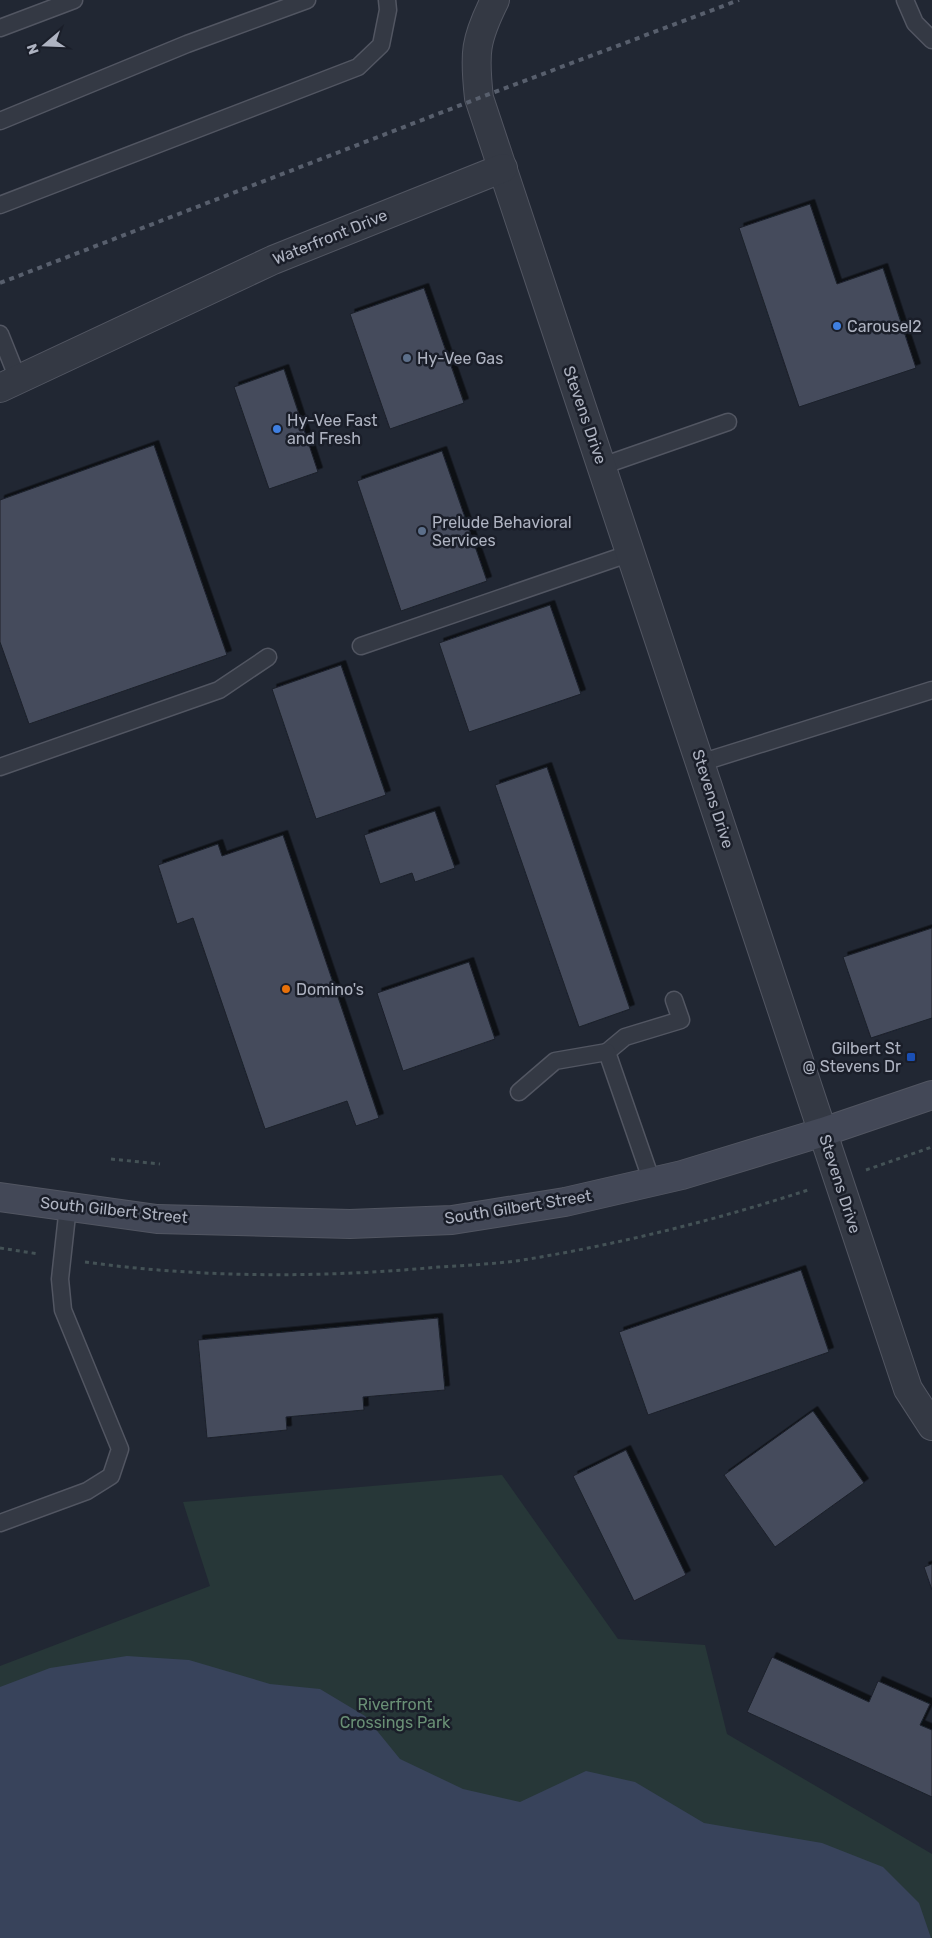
<svg xmlns="http://www.w3.org/2000/svg" width="932" height="1938" font-family="Rubik,sans-serif">
  <style>
    .green { fill: #273738 }
    .water { fill: #38435b }
    .building { fill: #444c5b; stroke: #1c202b; filter: url(#shadow) }
    .lines { fill: none; stroke-linecap: round; stroke-linejoin: round }
    .lane-casing { stroke: #525662; stroke-width: 19 }
    .street-casing { stroke: #525662; stroke-width: 30 }
    .secondary-casing { stroke: #525662; stroke-width: 30 }
    .path { stroke: #445256; stroke-width: 3; stroke-dasharray: 4 4; stroke-linecap: butt }
    .lane { stroke: #343944; stroke-width: 16 }
    .street { stroke: #343944; stroke-width: 28 }
    .secondary { stroke: #434857; stroke-width: 28 }
    .rail { stroke: #585f6d; stroke-width: 4; stroke-dasharray: 5 5; stroke-linecap: butt }
    .shop-dot { fill: #3f7fe0; stroke: #1a1e29; stroke-width: 2 }
    .service-dot { fill: #5c6f8a; stroke: #1a1e29; stroke-width: 2 }
    .food-dot { fill: #e8710a; stroke: #1a1e29; stroke-width: 2 }
    .transit-dot { fill: #1a4fb4; stroke: #1a1e29; stroke-width: 2 }
    .labels { text-anchor: middle; dominant-baseline: central; stroke-width: 5; stroke-linejoin: round; paint-order: stroke }
    .street-label { font-size: 16px; fill: #aeb3c1; stroke: #1a1e29 }
    .poi-label { font-size: 16px; fill: #aeb3c1; stroke: #1a1e29; text-anchor: start }
    .park-label { font-size: 16px; fill: #698f75; stroke: #1a1e29 }
  </style>
  <defs>
    <filter id="shadow"><feDropShadow dx="4.5" dy="-4.5" stdDeviation="0" flood-color="#0009"/></filter>
  </defs>
  <rect width="100%" height="100%" fill="#212733"/>
  <!-- green -->
  <polygon class="green" points="502,1475 618,1639 705,1645 727,1734 932,1854 932,1938 0,1938 0,1666 210,1586 183,1502"/>
  <!-- water -->
  <polygon class="water" points="127,1656 189,1660 270,1684 320,1689 365,1716 400,1759 463,1789 520,1802 586,1771 635,1782 704,1823 822,1843 883,1867 919,1903 931,1938 0,1938 0,1687 50,1668"/>
  <!-- building -->
  <g class="building">
    <polygon points="810,204 837,284 883,268 916,368 799,407 739,228"/>
    <polygon points="424,288 464,403 390,429 350,314"/>
    <polygon points="284,369 318,472 269,489 234,387"/>
    <polygon points="154,445 227,655 29,724 0,642 0,500"/>
    <polygon points="442,451 487,581 401,611 357,481"/>
    <polygon points="550,605 581,694 469,732 439,643"/>
    <polygon points="341,665 386,795 316,819 272,689"/>
    <polygon points="547,767 630,1009 579,1027 495,785"/>
    <polygon points="435,811 455,868 415,882 412,873 380,884 364,835"/>
    <polygon points="283,835 379,1118 356,1126 347,1101 265,1129 193,918 177,924 158,865 218,844 222,856"/>
    <polygon points="932,928 932,1018 871,1038 843,957"/>
    <polygon points="469,962 495,1039 403,1071 377,993"/>
    <polygon points="801,1270 829,1352 648,1415 619,1332"/>
    <polygon points="438,1318 445,1390 363,1397 364,1410 286,1417 287,1430 207,1438 198,1340"/>
    <polygon points="813,1411 864,1483 775,1547 724,1475"/>
    <polygon points="626,1450 686,1575 634,1601 573,1476"/>
    <polygon points="932,1564 932,1590 924,1567"/>
    <polygon points="772,1657 869,1702 878,1681 930,1704 920,1725 932,1730 932,1797 747,1712"/>
  </g>
  <g class="lines">
    <!-- lane casing -->
    <g class="lane-casing">
      <g id="lane">
        <polyline points="905,0 915,23 932,40"/>
        <polyline points="0,28 74,0"/>
        <polyline points="0,121 187,44 307,0"/>
        <polyline points="0,205 358,67 381,45 388,10 387,0"/>
        <polyline points="0,334 18,379"/>
        <polyline points="602,466 728,422"/>
        <polyline points="361,646 631,553"/>
        <polyline points="700,763 932,690"/>
        <polyline points="0,767 219,690 268,657"/>
        <polyline points="607,1052 625,1037 681,1020 674,1000"/>
        <polyline points="519,1092 555,1061 607,1052 652,1182"/>
        <polyline points="0,1523 87,1491 111,1476 120,1449 63,1310 60,1279 68,1206"/>
      </g>
    </g>
    <!-- street casing -->
    <g class="street-casing">
      <g id="street">
        <path d="M495,0C475,40 474,53 479,98L908,1389L932,1426"/>
        <polyline points="0,388 273,260 503,168"/>
      </g>
    </g>
    <!-- secondary casing -->
    <g class="secondary-casing">
      <polyline id="secondary" points="0,1197 157,1219 350,1224 452,1220 565,1202 682,1175 823,1132 932,1095"/>
    </g>
    <!-- path -->
    <g class="path">
      <polyline points="111,1159 160,1164"/>
      <polyline points="866,1170 932,1147"/>
      <polyline points="0,1248 39,1254"/>
      <path d="M85,1262C202,1278 321,1278 439,1267C469,1265 499,1264 529,1259C624,1243 720,1219 811,1189"/>
    </g>
    <!-- lane -->
    <use href="#lane" class="lane"/>
    <!-- street -->
    <use href="#street" class="street"/>
    <!-- secondary -->
    <use href="#secondary" class="secondary"/>
    <!-- rail -->
    <polyline class="rail" points="0,283 479,98 739,0"/>
  </g>
  <!-- markers -->
  <g class="shop-dot">
    <circle cx="837" cy="326" r="5"/>
    <circle cx="277" cy="429" r="5"/>
  </g>
  <g class="service-dot">
    <circle cx="407" cy="358" r="5"/>
    <circle cx="422" cy="531" r="5"/>
  </g>
  <circle class="food-dot" cx="286" cy="989" r="5"/>
  <rect class="transit-dot" x="906" y="1052" width="10" height="10" rx="2.5"/>
  <g class="labels">
    <!-- street labels -->
    <g class="street-label">
      <text transform="translate(330 237) rotate(-22)">Waterfront Drive</text>
      <text transform="translate(585 415) rotate(71)">Stevens Drive</text>
      <text transform="translate(713 799) rotate(72)">Stevens Drive</text>
      <text transform="translate(840 1184) rotate(72)">Stevens Drive</text>
      <text transform="translate(518 1207) rotate(-9)">South Gilbert Street</text>
      <text transform="translate(114 1210) rotate(6)">South Gilbert Street</text>
    </g>
    <!-- poi labels -->
    <g class="poi-label">
      <text x="847" y="326">Carousel2</text>
      <text x="417" y="358">Hy-Vee Gas</text>
      <text x="287" y="420">Hy-Vee Fast<tspan x="287" dy="18">and Fresh</tspan></text>
      <text x="432" y="522">Prelude Behavioral<tspan x="432" dy="18">Services</tspan></text>
      <text x="296" y="989">Domino's</text>
      <text x="901" y="1048" text-anchor="end">Gilbert St<tspan x="901" dy="18">@ Stevens Dr</tspan></text>
    </g>
    <!-- park labels -->
    <g class="park-label">
      <text x="395" y="1704">Riverfront<tspan x="395" dy="18">Crossings Park</tspan></text>
    </g>
  </g>
  <!-- north arrow -->
  <g transform="translate(45 45) rotate(251)" stroke="#1a1e29" stroke-width="4" paint-order="stroke">
  <path d="M0-4L9 19L0 12L-9 19Z" fill="#aeb3c1"/>
  <text y="-8" font-size="14" font-weight="bold" text-anchor="middle" fill="#aeb3c1">N</text>
  </g>
</svg>
